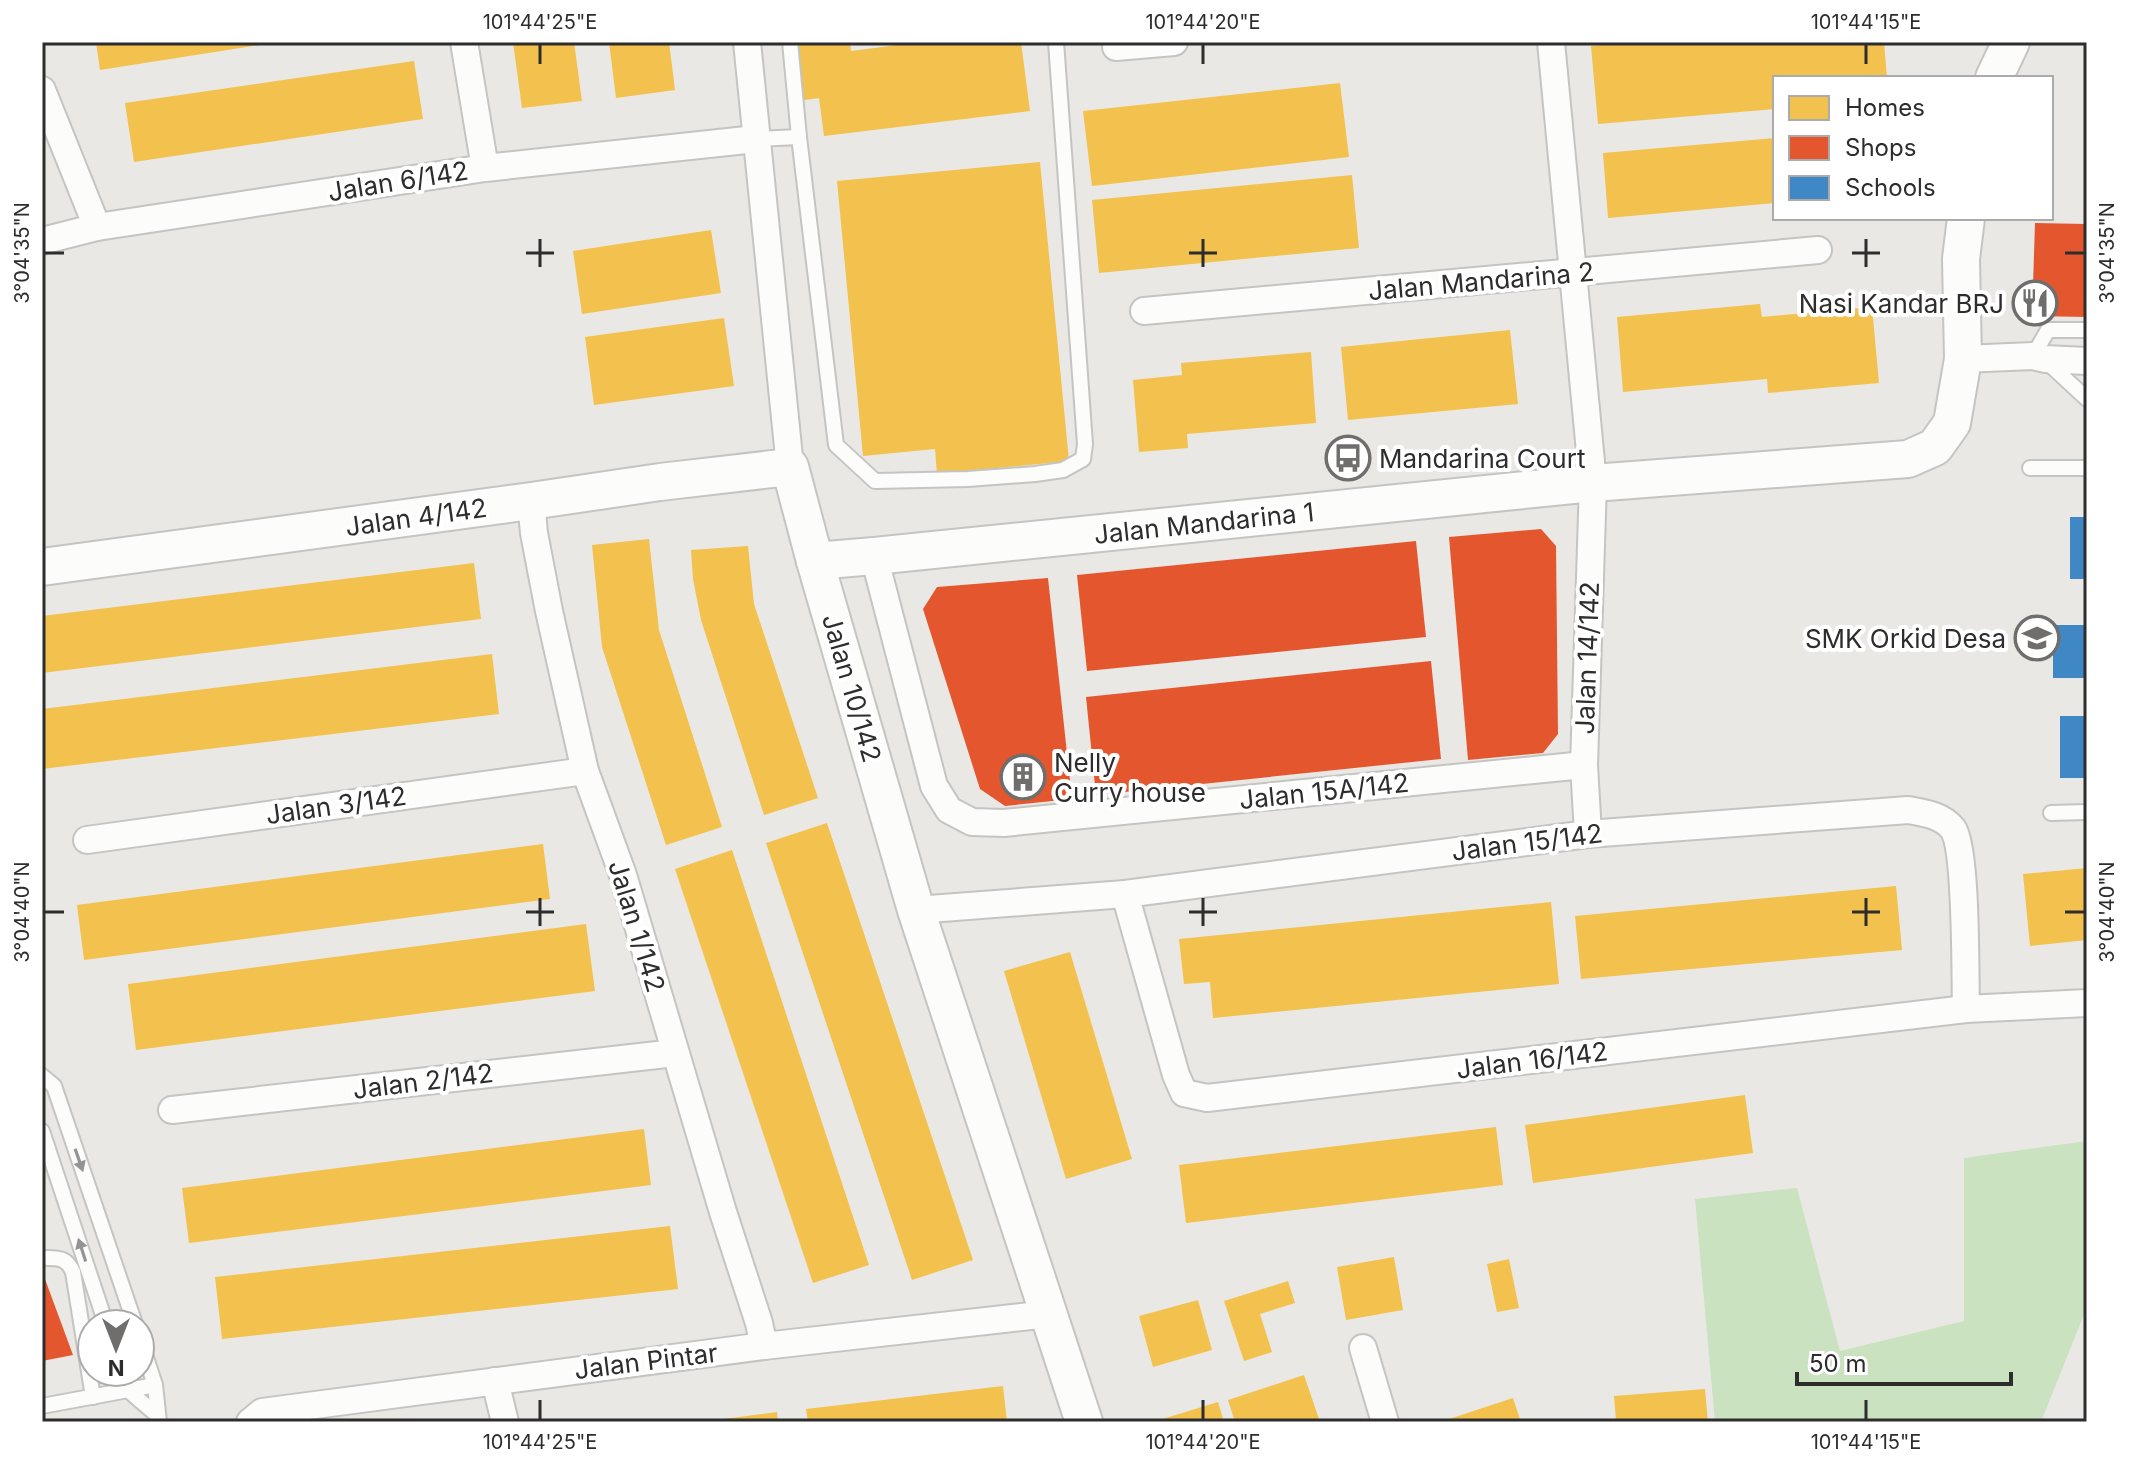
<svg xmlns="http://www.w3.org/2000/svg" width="2129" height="1464" font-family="Inter,sans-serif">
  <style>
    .green { fill: #cbe2c0 }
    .homes { fill: #f2c14e }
    .shops { fill: #e4572e }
    .schools { fill: #3f88c5 }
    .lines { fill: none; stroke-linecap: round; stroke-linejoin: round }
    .lane-casing { stroke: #c4c4c3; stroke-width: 18 }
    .street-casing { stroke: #c4c4c3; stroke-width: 30 }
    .secondary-casing { stroke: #c4c4c3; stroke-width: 40 }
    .lane { stroke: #fcfcfb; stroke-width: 14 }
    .street { stroke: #fcfcfb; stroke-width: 26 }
    .secondary { stroke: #fcfcfb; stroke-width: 36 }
    .oneway { fill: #949494 }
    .ticks { fill: none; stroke: #2d2d2d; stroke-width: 3 }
    .labels { text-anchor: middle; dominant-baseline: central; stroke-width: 8; stroke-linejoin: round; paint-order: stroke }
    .street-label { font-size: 26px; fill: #2d2d2d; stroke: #fff }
    .poi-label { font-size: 26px; fill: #2d2d2d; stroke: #fff; text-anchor: end }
    .neatline { fill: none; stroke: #2d2d2d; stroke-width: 3 }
    .ticks-label { font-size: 20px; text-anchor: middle; fill: #2d2d2d }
  </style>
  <rect width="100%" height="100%" fill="#eae8e4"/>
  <!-- green -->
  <polygon class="green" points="2087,1141 2087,1307 2041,1422 1715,1422 1695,1199 1797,1188 1840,1351 1964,1321 1964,1158"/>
  <!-- homes -->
  <g class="homes">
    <polygon points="96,42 266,42 266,44 100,70"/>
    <polygon points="513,42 574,42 582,101 522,108"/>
    <polygon points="609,42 669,42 675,90 616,98"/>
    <polygon points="790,42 850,42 851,51 921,42 1021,42 1030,111 824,136 819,98 797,101"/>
    <polygon points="1639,42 1884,42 1887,78 1775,78 1775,109 1598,124 1591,46"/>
    <polygon points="414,61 423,119 134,162 125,103"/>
    <polygon points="1340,83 1349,157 1092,186 1083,111"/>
    <polygon points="1775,138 1775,203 1608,218 1603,153"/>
    <polygon points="1040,162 1069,461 937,474 935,449 863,456 837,181"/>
    <polygon points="1352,175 1359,248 1099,273 1092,200"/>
    <polygon points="711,230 721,293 582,314 573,251"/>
    <polygon points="1760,304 1762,317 1872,307 1879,383 1768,393 1767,379 1623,392 1617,317"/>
    <polygon points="724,318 734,386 594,405 585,337"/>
    <polygon points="1510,330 1518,404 1348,420 1341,347"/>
    <polygon points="1311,352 1316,423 1187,434 1188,448 1139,452 1133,380 1182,375 1181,363"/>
    <polygon points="649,539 659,630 722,827 666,845 602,647 592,545"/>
    <polygon points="748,546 754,604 818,798 764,815 701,620 693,579 691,550"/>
    <polygon points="474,563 481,619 42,673 42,616"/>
    <polygon points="492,654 499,714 42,769 42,709"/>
    <polygon points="827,823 973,1260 912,1280 766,843"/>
    <polygon points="543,844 550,899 84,960 77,905"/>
    <polygon points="732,850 869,1265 813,1283 675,869"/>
    <polygon points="2087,868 2087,940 2030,946 2023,874"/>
    <polygon points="1896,886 1902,950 1581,979 1575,916"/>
    <polygon points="1551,902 1559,984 1213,1018 1210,982 1184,984 1179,939"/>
    <polygon points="586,924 595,991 136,1050 128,984"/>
    <polygon points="1070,952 1132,1159 1066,1179 1004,971"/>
    <polygon points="1745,1095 1753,1153 1533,1183 1525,1125"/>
    <polygon points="1496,1127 1503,1185 1186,1223 1179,1165"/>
    <polygon points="644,1129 651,1185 189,1243 182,1188"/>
    <polygon points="670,1226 678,1289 222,1339 215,1277"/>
    <polygon points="1394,1257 1403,1310 1346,1320 1337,1267"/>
    <polygon points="1509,1259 1519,1308 1497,1312 1487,1264"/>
    <polygon points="1288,1281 1295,1303 1260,1314 1272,1352 1244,1361 1224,1301"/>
    <polygon points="1198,1300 1212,1350 1153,1367 1139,1316"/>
    <polygon points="1304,1375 1320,1422 1235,1422 1228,1400"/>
    <polygon points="1003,1386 1007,1422 808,1422 806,1409"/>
    <polygon points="1705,1389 1708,1422 1646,1422 1646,1419 1616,1421 1614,1396"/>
    <polygon points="1513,1398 1521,1422 1443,1422 1443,1421"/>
    <polygon points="1218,1402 1224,1422 1156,1422 1156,1421"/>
    <polygon points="777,1412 778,1422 716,1422 716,1420"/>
  </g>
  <!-- shops -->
  <g class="shops">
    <polygon points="2035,223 2087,224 2087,317 2032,316"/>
    <polygon points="1541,529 1556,546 1558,734 1543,753 1468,760 1449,537"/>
    <polygon points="1416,541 1426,637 1087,671 1077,575"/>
    <polygon points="1048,578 1072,799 1005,806 980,789 923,609 937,587"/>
    <polygon points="1431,661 1441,759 1096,795 1086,697"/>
    <polygon points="42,1271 73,1355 42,1361"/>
  </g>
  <!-- schools -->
  <g class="schools">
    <rect x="2070" y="517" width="17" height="62"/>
    <rect x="2053" y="625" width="34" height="53"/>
    <rect x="2060" y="716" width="27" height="62"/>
  </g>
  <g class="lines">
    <!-- lane casing -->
    <g class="lane-casing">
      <g id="lane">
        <polyline points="790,42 799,137 836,445 875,481 968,479 1035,474 1063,470 1083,459 1085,444 1056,42"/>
        <polyline points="756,139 799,137"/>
        <polyline points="2033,356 2048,330 2087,330"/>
        <polyline points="2046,361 2087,399"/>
        <polyline points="2030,468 2087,468"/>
        <polyline points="2051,813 2087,812"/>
        <polyline points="42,1076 54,1086 135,1324"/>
        <polyline points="42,1131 106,1324"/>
        <path d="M47,1258C61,1258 67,1259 73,1272L93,1397"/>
        <polyline points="140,1339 155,1385 159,1422"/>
        <polyline points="122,1372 129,1391 158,1416"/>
        <polyline points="42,1406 155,1385"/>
      </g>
    </g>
    <!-- street casing -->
    <g class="street-casing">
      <g id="street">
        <polyline points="464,42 485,168"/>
        <polyline points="747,42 790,467"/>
        <polyline points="1551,42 1593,483 1584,765 1588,834"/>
        <polyline points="1116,47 1174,42"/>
        <polyline points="42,90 97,227"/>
        <polyline points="42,241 97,227 485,168 756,139"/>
        <polyline points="1144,311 1818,250"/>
        <polyline points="1963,359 2033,356 2045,359 2087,361"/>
        <polyline points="531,501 534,533 549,611 585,771 623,875 723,1212 759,1323 764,1346"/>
        <polyline points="874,556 934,786 949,810 972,822 1004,823 1584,765"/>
        <polyline points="87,840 585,771"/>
        <polyline points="1125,894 1176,1075 1184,1093 1207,1098 1966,1009 2087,1003"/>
        <path d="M916,910L1125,894L1588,834L1908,810C1924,813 1942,815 1953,829C1967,850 1965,977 1966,1009"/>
        <polyline points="172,1110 675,1053"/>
        <polyline points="1363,1348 1385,1422"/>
        <polyline points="495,1381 505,1422"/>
        <polyline points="250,1422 262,1412 764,1346 1048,1314"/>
      </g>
    </g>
    <!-- secondary casing -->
    <g class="secondary-casing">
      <g id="secondary">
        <polyline points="1994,78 2011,42"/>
        <polyline points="815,561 874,556 1593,483 1908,459 1935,447 1952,423 1963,359 1961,259 1966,218"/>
        <polyline points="42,567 531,501 660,482 790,467 815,561 916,910 1084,1422"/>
      </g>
    </g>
    <!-- lane -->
    <use href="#lane" class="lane"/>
    <!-- street -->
    <use href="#street" class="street"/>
    <!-- secondary -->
    <use href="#secondary" class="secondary"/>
  </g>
  <!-- one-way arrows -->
  <defs><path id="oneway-solid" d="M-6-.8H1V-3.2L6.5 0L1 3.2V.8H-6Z" transform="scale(2)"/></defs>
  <g class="oneway">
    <use href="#oneway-solid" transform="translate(79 1160) rotate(71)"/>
    <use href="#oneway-solid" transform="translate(82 1250) rotate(-108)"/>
  </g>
  <!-- ticks -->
  <path class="ticks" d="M540,44V64M1203,44V64M1866,44V64M540,239V267M1203,239V267M1866,239V267M44,253H64M526,253H554M1189,253H1217M1852,253H1880M2065,253H2085M540,898V926M1203,898V926M1866,898V926M44,912H64M526,912H554M1189,912H1217M1852,912H1880M2065,912H2085M540,1400V1420M1203,1400V1420M1866,1400V1420"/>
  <!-- icons -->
  <defs>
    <g id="restaurant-ring" transform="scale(2.3)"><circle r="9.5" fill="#fff" stroke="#6f6e6d" stroke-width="1.5"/><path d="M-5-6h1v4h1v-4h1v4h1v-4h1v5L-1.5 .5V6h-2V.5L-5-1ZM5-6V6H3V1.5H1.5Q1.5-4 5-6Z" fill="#6f6e6d"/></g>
    <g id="bus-ring" transform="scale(2.3)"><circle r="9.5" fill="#fff" stroke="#6f6e6d" stroke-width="1.5"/><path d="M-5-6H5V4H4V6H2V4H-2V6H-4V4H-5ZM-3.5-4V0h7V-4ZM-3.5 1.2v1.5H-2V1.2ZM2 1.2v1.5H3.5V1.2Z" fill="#6f6e6d"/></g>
    <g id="school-ring" transform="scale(2.3)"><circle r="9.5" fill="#fff" stroke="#6f6e6d" stroke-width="1.5"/><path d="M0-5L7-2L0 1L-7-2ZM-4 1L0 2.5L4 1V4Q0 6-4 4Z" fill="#6f6e6d"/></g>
    <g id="building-ring" transform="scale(2.3)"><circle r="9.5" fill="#fff" stroke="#6f6e6d" stroke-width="1.5"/><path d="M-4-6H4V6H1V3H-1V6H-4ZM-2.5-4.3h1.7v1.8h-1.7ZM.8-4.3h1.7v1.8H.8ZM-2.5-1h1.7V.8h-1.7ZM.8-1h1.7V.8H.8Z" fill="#6f6e6d"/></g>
  </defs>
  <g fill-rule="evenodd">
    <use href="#restaurant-ring" x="2035" y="303"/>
    <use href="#bus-ring" x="1348" y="458"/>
    <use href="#school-ring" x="2037" y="638"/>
    <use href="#building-ring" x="1023" y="777"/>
  </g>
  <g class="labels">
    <!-- street labels -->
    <g class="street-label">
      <text transform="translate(398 181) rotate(-9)">Jalan 6/142</text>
      <text transform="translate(1481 281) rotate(-5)">Jalan Mandarina 2</text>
      <text transform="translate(416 517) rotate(-8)">Jalan 4/142</text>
      <text transform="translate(1204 523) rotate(-6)">Jalan Mandarina 1</text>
      <text transform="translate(1587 658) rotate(-88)">Jalan 14/142</text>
      <text transform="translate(852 688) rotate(74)">Jalan 10/142</text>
      <text transform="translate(1324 791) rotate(-6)">Jalan 15A/142</text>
      <text transform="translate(336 805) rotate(-8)">Jalan 3/142</text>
      <text transform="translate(1527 842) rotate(-7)">Jalan 15/142</text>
      <text transform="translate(637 926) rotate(73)">Jalan 1/142</text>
      <text transform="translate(1532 1060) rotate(-7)">Jalan 16/142</text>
      <text transform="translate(423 1081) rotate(-7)">Jalan 2/142</text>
      <text transform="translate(646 1361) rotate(-7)">Jalan Pintar</text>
    </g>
    <!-- poi labels -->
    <g class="poi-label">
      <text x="2004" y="303">Nasi Kandar BRJ</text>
      <text x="1379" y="458" text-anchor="start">Mandarina Court</text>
      <text x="2006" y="638">SMK Orkid Desa</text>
      <text x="1054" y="762" text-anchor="start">Nelly<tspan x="1054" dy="30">Curry house</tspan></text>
    </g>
  </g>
  <!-- border -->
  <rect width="2129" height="1464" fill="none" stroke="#ffffff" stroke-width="88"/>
  <!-- legend -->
  <rect x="1773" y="76" width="280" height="144" fill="#ffffff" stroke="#ababab" stroke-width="2"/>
  <rect x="1789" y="96" width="40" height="24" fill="#f2c14e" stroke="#ababab" stroke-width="2"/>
  <text x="1845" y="116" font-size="24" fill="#2d2d2d">Homes</text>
  <rect x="1789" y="136" width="40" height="24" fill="#e4572e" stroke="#ababab" stroke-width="2"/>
  <text x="1845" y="156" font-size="24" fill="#2d2d2d">Shops</text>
  <rect x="1789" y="176" width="40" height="24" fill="#3f88c5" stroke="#ababab" stroke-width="2"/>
  <text x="1845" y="196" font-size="24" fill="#2d2d2d">Schools</text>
  <!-- north arrow -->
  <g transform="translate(116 1348) rotate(180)"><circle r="38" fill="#ffffff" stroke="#ababab" stroke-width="2"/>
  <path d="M0-6L14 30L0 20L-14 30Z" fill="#6f6e6d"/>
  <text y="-12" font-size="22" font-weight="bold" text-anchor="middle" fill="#2d2d2d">N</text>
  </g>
  <!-- scale -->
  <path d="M1797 1372v12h214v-12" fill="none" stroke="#2d2d2d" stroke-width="4"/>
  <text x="1809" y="1372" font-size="24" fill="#2d2d2d" stroke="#ffffff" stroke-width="6" paint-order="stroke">50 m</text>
  <rect x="44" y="44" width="2041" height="1376" class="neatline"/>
  <g class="ticks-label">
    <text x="540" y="29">101°44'25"E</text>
    <text x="1203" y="29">101°44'20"E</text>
    <text x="1866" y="29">101°44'15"E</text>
    <text transform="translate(2107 253) rotate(-90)" y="7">3°04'35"N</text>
    <text transform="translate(22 253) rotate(-90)" y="7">3°04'35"N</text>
    <text transform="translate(2107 912) rotate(-90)" y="7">3°04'40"N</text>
    <text transform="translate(22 912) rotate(-90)" y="7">3°04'40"N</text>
    <text x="540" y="1449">101°44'25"E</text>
    <text x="1203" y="1449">101°44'20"E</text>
    <text x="1866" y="1449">101°44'15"E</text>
  </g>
</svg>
